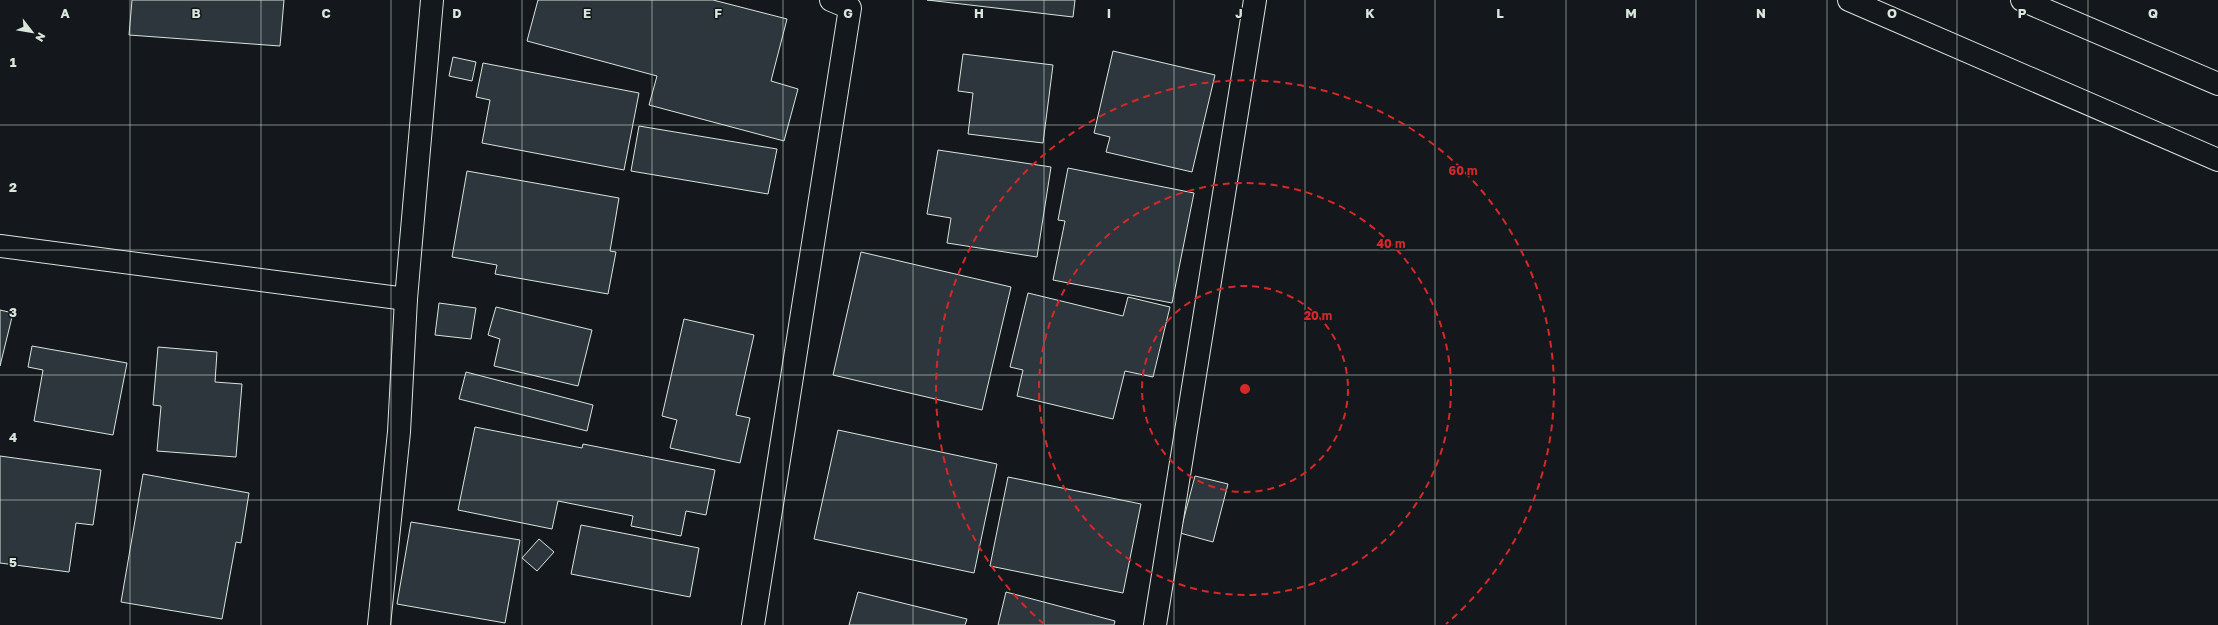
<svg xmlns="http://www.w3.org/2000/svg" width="2218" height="625" font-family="'Golos Text',sans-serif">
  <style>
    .building { fill: #2c363c; stroke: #d8e6dc }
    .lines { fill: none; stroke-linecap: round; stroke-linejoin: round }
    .minor-casing { stroke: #d8e6dc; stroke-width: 24 }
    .primary-casing { stroke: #d8e6dc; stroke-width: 24 }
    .minor { stroke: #14181c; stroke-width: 22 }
    .primary { stroke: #14181c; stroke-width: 22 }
    .grid { fill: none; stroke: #d8e6dc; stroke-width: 1; stroke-opacity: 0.55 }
    .ring { fill: none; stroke: #d62828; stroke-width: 2; stroke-dasharray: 7 5 }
    .grid-label { font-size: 13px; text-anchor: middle; font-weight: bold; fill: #d8e6dc; stroke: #14181c; stroke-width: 3; stroke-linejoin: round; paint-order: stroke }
    .centre { fill: #d62828; stroke: #14181c; stroke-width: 2 }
    .ring-label { font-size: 12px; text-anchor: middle; font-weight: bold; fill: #d62828; stroke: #14181c; stroke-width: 3; stroke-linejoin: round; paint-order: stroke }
  </style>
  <rect width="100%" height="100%" fill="#14181c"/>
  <!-- building -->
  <g class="building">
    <polygon points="132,0 284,0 280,46 129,35"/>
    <polygon points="538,0 713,0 787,19 771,81 798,89 784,141 649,105 657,76 527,41"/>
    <polygon points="927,0 1075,0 1073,17"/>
    <polygon points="1113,51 1215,75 1192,172 1106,152 1110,137 1094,133"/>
    <polygon points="963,54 1053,65 1043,143 968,134 973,93 958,91"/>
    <polygon points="453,57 476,62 472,81 449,76"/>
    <polygon points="483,63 639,93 624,170 482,143 490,100 476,97"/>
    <polygon points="639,126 777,149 768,194 631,171"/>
    <polygon points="938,150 1051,167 1037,257 947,243 951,218 927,214"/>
    <polygon points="1068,168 1194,193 1172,303 1053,280 1065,221 1058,220"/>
    <polygon points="467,171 619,198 610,251 616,252 608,294 495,274 497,265 452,257"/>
    <polygon points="861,252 1011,287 982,410 833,375"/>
    <polygon points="1028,293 1123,316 1128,297 1170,307 1153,377 1125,371 1113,419 1017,396 1023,370 1010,367"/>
    <polygon points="439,303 476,308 471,339 435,335"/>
    <polygon points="496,307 592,330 578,386 494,366 500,339 488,335"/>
    <polygon points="0,310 13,313 0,366"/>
    <polygon points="684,319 754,335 736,415 750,418 740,463 670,448 677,420 662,416"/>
    <polygon points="32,346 127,363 113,435 34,421 43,370 28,367"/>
    <polygon points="158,347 217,352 215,382 242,384 236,457 157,451 161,406 153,405"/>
    <polygon points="466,372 593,405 587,431 459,399"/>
    <polygon points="475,427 582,448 583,444 715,470 706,515 686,511 681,536 631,526 633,516 558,501 552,529 458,510"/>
    <polygon points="838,430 997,464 974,573 814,539"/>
    <polygon points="0,456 101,470 93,525 76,523 69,572 0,563"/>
    <polygon points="143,474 249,493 241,543 236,542 222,619 121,602"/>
    <polygon points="1195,476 1228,484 1213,542 1180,533"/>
    <polygon points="1008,477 1141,504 1123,593 990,566"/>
    <polygon points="411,522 520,540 505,623 397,604"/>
    <polygon points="581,525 699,548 690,597 571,574"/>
    <polygon points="539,539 554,552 537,571 522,558"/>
    <polygon points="858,592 967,619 965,625 849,625"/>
    <polygon points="1006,592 1115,621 1114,625 998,625"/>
  </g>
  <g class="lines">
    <!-- minor casing -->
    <g class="minor-casing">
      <g id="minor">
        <polyline points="0,246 406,299 432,0"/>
        <polyline points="379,625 399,432 406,299"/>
        <polyline points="753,625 850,8 831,0"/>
        <polyline points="1155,625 1255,0"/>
      </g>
    </g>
    <!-- primary casing -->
    <g class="primary-casing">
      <g id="primary">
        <polyline points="1849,0 2218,160"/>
        <polyline points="2022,0 2218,84"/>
      </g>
    </g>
    <!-- minor -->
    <use href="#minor" class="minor"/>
    <!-- primary -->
    <use href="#primary" class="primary"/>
  </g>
  <!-- grid -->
  <path class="grid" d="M130,0V625M261,0V625M391,0V625M522,0V625M652,0V625M783,0V625M913,0V625M1044,0V625M1174,0V625M1305,0V625M1435,0V625M1566,0V625M1696,0V625M1827,0V625M1957,0V625M2088,0V625M0,125H2218M0,250H2218M0,375H2218M0,500H2218"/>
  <!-- distance rings -->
  <g class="ring">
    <circle cx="1245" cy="389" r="103"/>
    <circle cx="1245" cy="389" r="206"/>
    <path d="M1044 624A309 309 0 1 1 1446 624"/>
  </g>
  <g class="grid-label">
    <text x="65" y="18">A</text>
    <text x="196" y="18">B</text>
    <text x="326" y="18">C</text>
    <text x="457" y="18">D</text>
    <text x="587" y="18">E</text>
    <text x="718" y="18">F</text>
    <text x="848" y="18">G</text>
    <text x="979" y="18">H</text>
    <text x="1109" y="18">I</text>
    <text x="1239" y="18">J</text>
    <text x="1370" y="18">K</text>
    <text x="1500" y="18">L</text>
    <text x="1631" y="18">M</text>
    <text x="1761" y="18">N</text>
    <text x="1892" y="18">O</text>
    <text x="2022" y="18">P</text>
    <text x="2153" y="18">Q</text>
    <text x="13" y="67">1</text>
    <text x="13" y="192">2</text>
    <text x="13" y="317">3</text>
    <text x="13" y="442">4</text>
    <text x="13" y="567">5</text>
  </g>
  <circle cx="1245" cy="389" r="6" class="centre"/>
  <g class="ring-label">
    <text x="1463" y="175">60 m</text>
    <text x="1391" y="248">40 m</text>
    <text x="1318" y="320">20 m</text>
  </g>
  <!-- north arrow -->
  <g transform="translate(32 32) rotate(121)" stroke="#14181c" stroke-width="3" paint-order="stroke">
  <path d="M0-3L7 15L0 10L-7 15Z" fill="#d8e6dc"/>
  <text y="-6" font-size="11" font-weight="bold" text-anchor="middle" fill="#d8e6dc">N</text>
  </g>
</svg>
